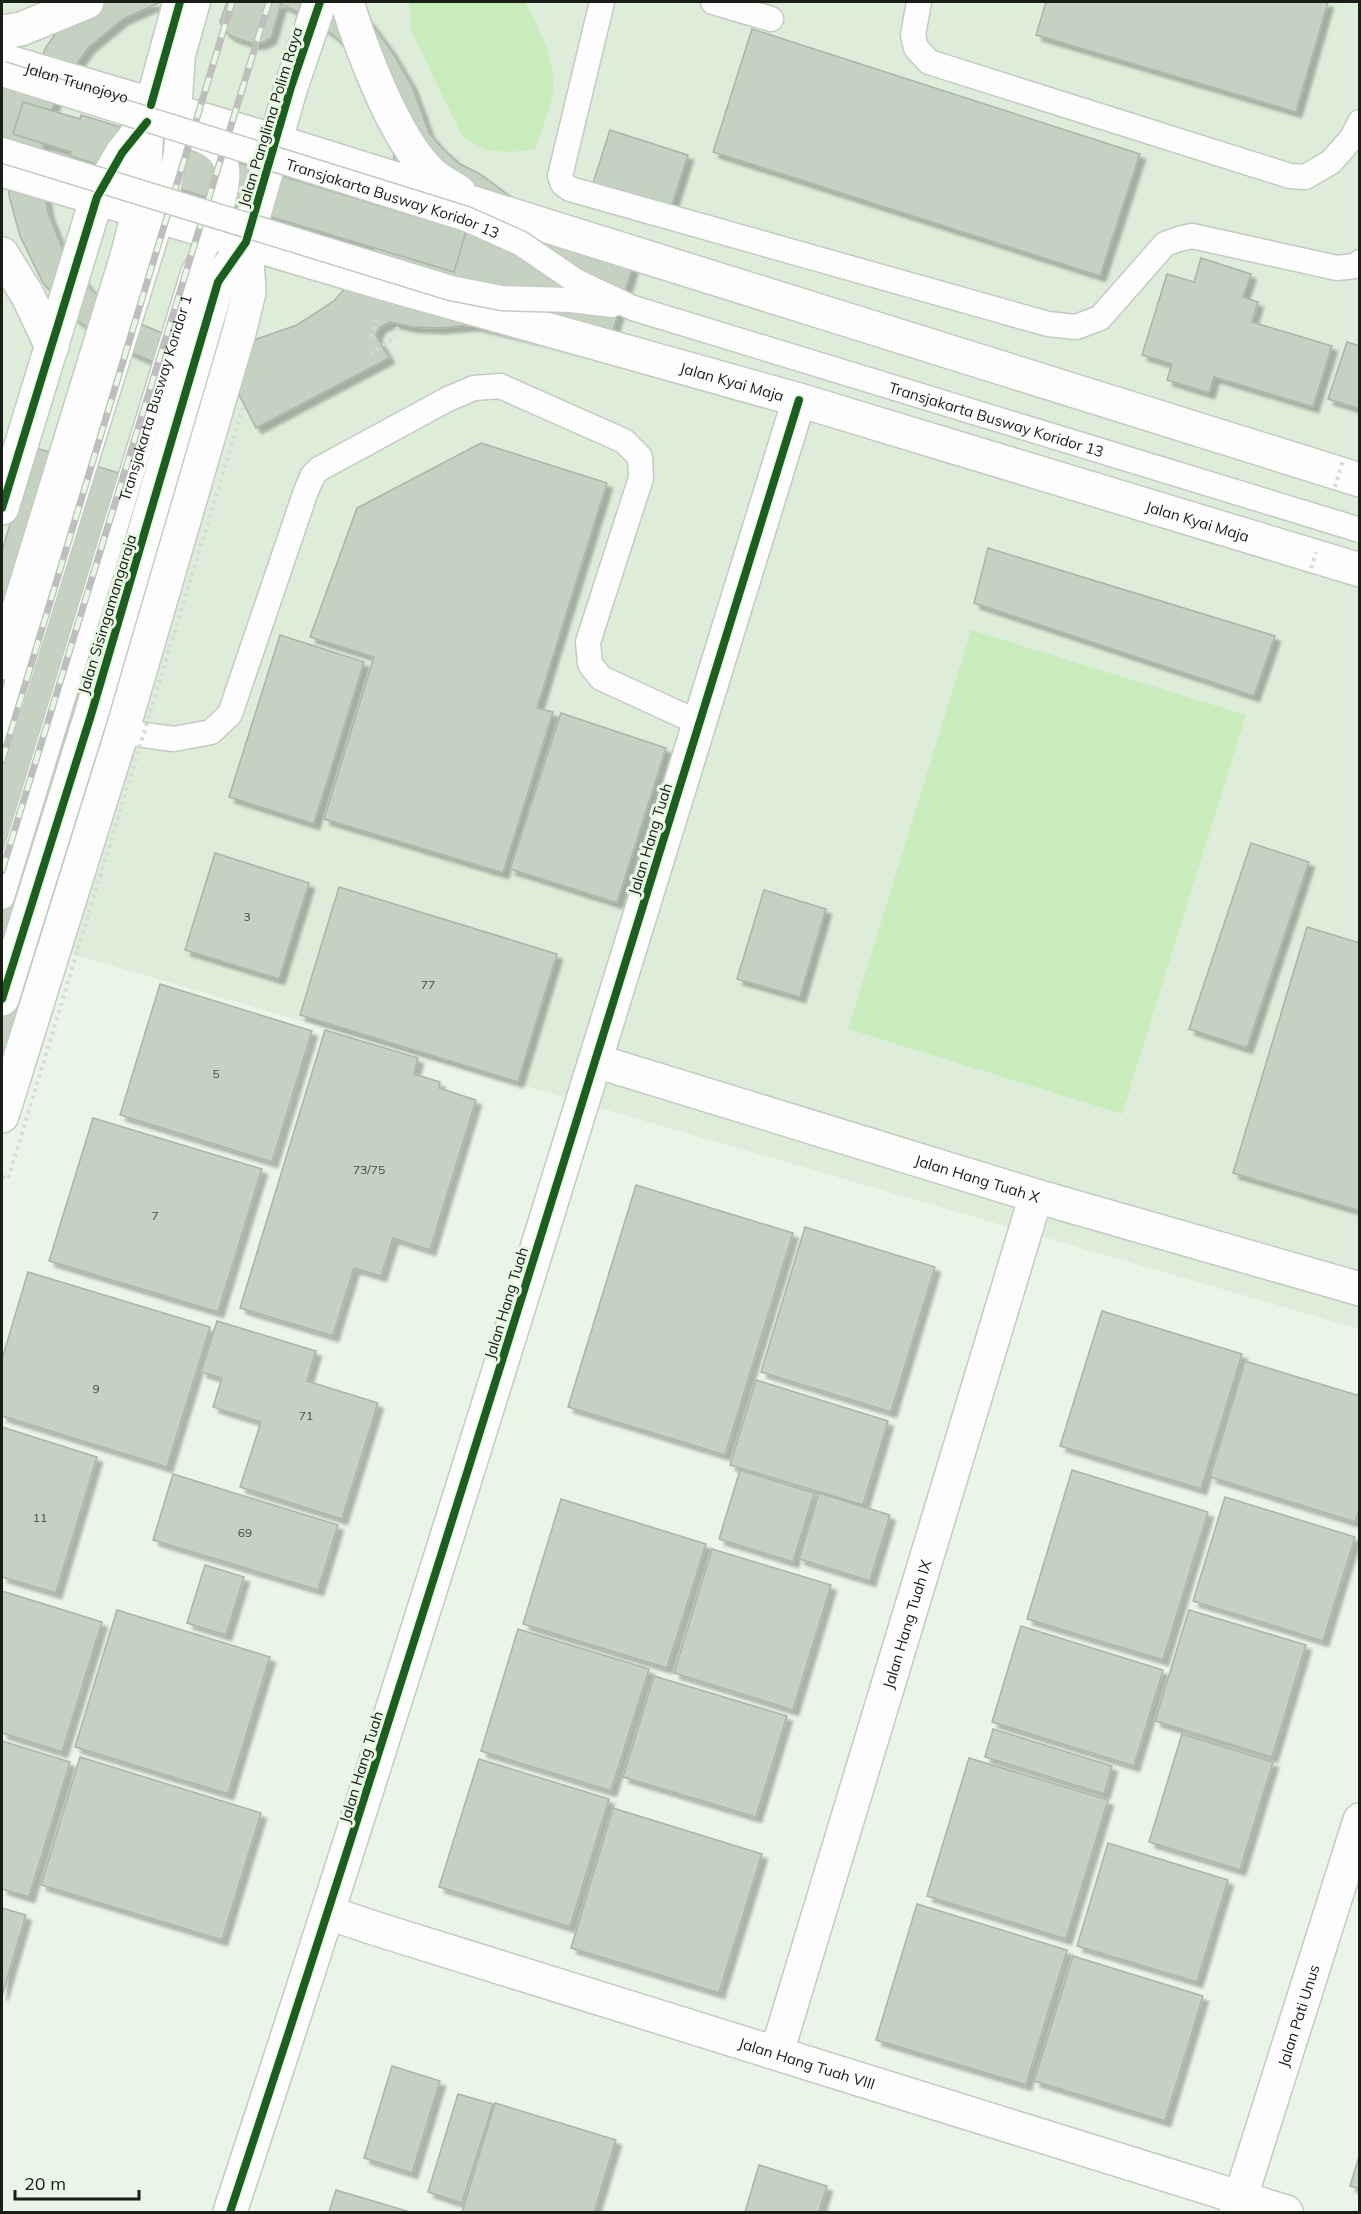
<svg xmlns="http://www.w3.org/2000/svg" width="1361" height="2214" font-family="Mulish,sans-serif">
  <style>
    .built { fill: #deedda }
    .water { fill: #c9ecbd }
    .building { fill: #c5d2c1; stroke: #acb3aa; stroke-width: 1.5; filter: url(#shadow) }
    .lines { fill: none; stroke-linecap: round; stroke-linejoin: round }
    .lane-casing { stroke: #c4cbc2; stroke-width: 27 }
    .street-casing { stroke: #c4cbc2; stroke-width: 36 }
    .secondary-casing { stroke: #c4cbc2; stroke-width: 36 }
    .primary-casing { stroke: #c4cbc2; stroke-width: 36 }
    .path { stroke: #d7d9d6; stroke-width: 4; stroke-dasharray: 3 4.5; stroke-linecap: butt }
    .lane { stroke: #fcfdfc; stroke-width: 24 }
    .street { stroke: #fcfdfc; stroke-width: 33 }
    .secondary { stroke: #fcfdfc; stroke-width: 33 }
    .primary { stroke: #fcfdfc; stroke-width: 33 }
    .rail-casing { stroke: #bdbfbc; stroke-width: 7 }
    .rail { stroke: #e8f8e4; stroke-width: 4.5; stroke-dasharray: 14; stroke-linecap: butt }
    .lane-bridge-casing { stroke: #c4cbc2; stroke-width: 27; stroke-linecap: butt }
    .path-bridge { stroke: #d7d9d6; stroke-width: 4; stroke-dasharray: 3 4.5; stroke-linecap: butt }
    .lane-bridge { stroke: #fcfdfc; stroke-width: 24 }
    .cycleway-casing { stroke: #e8f8e4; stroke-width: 11 }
    .cycleway { stroke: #1b5e20; stroke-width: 8 }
    .labels { text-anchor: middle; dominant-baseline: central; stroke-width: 6; stroke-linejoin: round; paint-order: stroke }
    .number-label { font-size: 12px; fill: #444b42 }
    .street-label { font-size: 15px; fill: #191e17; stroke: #e8f8e4 }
  </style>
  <defs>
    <filter id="shadow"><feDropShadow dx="5.5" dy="5.5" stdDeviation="1.5" flood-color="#0004"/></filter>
  </defs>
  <rect width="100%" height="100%" fill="#ebf4e8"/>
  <!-- built -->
  <polygon class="built" points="2,2 1359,2 1359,1329 75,955 2,925"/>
  <!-- water -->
  <g class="water">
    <path d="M409,2H525C539,26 556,61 553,91C551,107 540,133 535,150L508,152L486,150L463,138L411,30Z"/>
    <polygon points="971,630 1246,715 1122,1114 848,1029"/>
  </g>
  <!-- building -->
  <g class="building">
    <polygon points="84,2 161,2 123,19 89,47 63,83 46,124 41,168 48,212 64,253 91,289 125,317 166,335 210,343 254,340 297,325 334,301 363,267 384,228 392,199 395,169 392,139 355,56 333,35 308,17 281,4 271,38 262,43 254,44 233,37 225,32 220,22 227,2 349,2 368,19 391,50 412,86 429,133 443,149 460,164 480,174 533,213 638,250 605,356 474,325 439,328 413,327 390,322 380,327 376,335 389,358 256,428 231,379 216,372 197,373 160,365 117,346 76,320 43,283 20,236 9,196 7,157 2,155 2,72 32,81 46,47 58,30"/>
    <polygon points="1046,2 1328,2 1296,112 1036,35"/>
    <polygon points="752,29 1140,154 1100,276 713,152"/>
    <polygon points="23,102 80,119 81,115 466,232 454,272 70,156 71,152 13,134"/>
    <polygon points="610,130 688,155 669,214 591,189"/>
    <polygon points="1201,258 1251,274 1243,297 1258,302 1252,322 1332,346 1313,407 1214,377 1209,393 1167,380 1172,364 1142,355 1167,274 1194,282"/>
    <polygon points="1347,342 1360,346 1360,409 1328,399"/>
    <polygon points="481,443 607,483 537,708 553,712 503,873 324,819 374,657 310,637 357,508"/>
    <polygon points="33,447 182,492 2,1086 2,551"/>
    <polygon points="988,548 1275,636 1254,696 974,603"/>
    <polygon points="280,635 364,662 314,824 229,797"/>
    <polygon points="561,713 666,748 617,903 510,869"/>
    <polygon points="1251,843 1309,862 1247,1048 1189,1029"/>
    <polygon points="215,853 309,883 279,979 185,950"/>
    <polygon points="339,887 557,954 518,1082 300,1015"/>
    <polygon points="764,890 826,909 800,997 737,979"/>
    <polygon points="1307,927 1360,943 1360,1211 1233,1173"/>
    <polygon points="160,984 312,1031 272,1162 120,1115"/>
    <polygon points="325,1030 418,1058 414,1074 440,1082 439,1088 476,1100 430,1250 393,1238 381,1276 354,1268 333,1336 240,1308"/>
    <polygon points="93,1118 262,1169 218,1312 49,1261"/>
    <polygon points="636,1185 793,1233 725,1455 568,1407"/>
    <polygon points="805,1227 935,1267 891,1412 761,1372"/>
    <polygon points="28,1272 210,1327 167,1467 2,1416 2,1359"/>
    <polygon points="1102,1311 1242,1354 1201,1489 1060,1446"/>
    <polygon points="217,1321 316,1351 307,1381 378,1403 342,1519 240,1487 261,1422 213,1407 222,1378 201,1372"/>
    <polygon points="1245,1361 1360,1396 1360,1507 1355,1522 1210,1477"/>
    <polygon points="756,1380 888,1421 863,1505 730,1465"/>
    <polygon points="2,1427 97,1457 56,1593 2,1577"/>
    <polygon points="740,1470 814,1493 793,1562 719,1539"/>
    <polygon points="1072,1470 1208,1512 1163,1660 1027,1619"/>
    <polygon points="173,1474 338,1525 318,1590 153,1540"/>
    <polygon points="819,1493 890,1515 870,1581 799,1559"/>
    <polygon points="1225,1497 1355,1537 1323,1641 1193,1601"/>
    <polygon points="561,1499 706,1544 667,1668 523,1624"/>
    <polygon points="712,1549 831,1585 793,1710 674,1673"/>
    <polygon points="205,1565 244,1577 226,1635 187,1623"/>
    <polygon points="2,1591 102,1622 62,1752 2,1733"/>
    <polygon points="117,1610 270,1657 228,1794 75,1747"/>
    <polygon points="1189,1610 1306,1645 1272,1757 1155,1721"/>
    <polygon points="1021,1626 1163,1670 1134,1766 992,1722"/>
    <polygon points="518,1629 649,1669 611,1791 481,1751"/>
    <polygon points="654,1676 787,1716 756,1817 623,1777"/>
    <polygon points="993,1729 1112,1766 1104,1794 985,1757"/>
    <polygon points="1182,1734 1273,1762 1240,1870 1149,1842"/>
    <polygon points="2,1741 70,1762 29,1897 2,1889"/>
    <polygon points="80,1757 261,1813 222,1940 41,1885"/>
    <polygon points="969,1758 1108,1800 1066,1939 927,1896"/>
    <polygon points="479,1759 609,1799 570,1927 439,1887"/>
    <polygon points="613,1808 762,1854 719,1993 571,1948"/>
    <polygon points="1108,1843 1228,1880 1197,1982 1077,1946"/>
    <polygon points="917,1904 1067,1950 1026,2085 876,2040"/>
    <polygon points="2,1908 26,1915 2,1996"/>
    <polygon points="1073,1956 1203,1996 1165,2121 1034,2081"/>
    <polygon points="392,2066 440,2081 412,2173 364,2158"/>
    <polygon points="458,2094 493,2104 462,2203 428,2192"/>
    <polygon points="495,2103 616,2140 594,2212 462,2212"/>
    <polygon points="1360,2153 1360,2189 1350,2186"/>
    <polygon points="759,2165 827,2186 819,2212 745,2212"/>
    <polygon points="336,2190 410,2212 329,2212"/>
  </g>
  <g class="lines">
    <!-- lane casing -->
    <g class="lane-casing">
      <g id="lane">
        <polyline points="602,2 560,176 563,184 570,189 1048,324 1076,327 1100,318 1165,244 1179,239 1192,236 1337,268 1355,266 1360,262"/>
        <polyline points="713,2 771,19"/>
        <polyline points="919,2 913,35 916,48 929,62 1290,176 1305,177 1331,162 1352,138 1360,122"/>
        <polyline points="2,732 162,217 176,153 183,55 198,2"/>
        <polyline points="122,732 174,739 211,732 230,714 306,491 313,475 319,469 448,399 474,388 500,386 624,441 640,457 641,478 588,642 590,664 601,678 699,723"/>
        <path id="s1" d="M2,897L193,273C206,250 231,193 227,168C224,152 209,143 195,138"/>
      </g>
    </g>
    <!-- street casing -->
    <g class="street-casing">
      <g id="street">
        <path id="s2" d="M329,1913L380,1930L1286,2212"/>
        <path id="s3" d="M777,2052L1036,1196"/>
      </g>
    </g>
    <!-- secondary casing -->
    <g class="secondary-casing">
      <g id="secondary">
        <polyline points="2,508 97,197 122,153 147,122"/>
        <path id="s4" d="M596,1061L1036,1196L1360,1289"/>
        <polyline points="2,1116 122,732 240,329 249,292 246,242"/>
        <path d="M230,2212C428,1611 612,1005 799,400"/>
        <path id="s5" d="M1236,2212L1360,1820"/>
      </g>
    </g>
    <!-- primary casing -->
    <g class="primary-casing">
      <g id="primary">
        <path d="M347,2C361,48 396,142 432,174C440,181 450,186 459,192"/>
        <polyline points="2,32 21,29 87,2"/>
        <path id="s6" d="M2,60L275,141L1360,480"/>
        <path id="s7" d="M2,170L389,285L799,400L1360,570"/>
        <polyline points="2,254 28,296 52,347"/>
        <polyline points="2,663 128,253 139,209 145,164 147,122 180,2"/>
        <polyline points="2,999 91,715 218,282 246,242 291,87 320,2"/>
      </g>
    </g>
    <!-- path -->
    <g class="path">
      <polyline points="371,337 376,321"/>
      <polyline points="370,354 394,338 398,327"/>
    </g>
    <!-- lane -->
    <use href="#lane" class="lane"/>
    <!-- street -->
    <use href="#street" class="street"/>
    <!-- secondary -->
    <use href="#secondary" class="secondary"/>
    <!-- primary -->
    <use href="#primary" class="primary"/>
    <!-- rail casing -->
    <g class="rail-casing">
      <g id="rail">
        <polyline points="2,761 232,2"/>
        <polyline points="2,871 269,2"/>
      </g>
    </g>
    <!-- rail -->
    <use href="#rail" class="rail"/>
    <!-- lane-bridge casing -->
    <g class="lane-bridge-casing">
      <g id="lane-bridge">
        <path id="s8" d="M2,74L466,219L520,243L576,281L633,308L1360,530"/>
        <polyline points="2,150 451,288 502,298 571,300 612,305"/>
      </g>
    </g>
    <!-- path-bridge -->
    <g class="path-bridge">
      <polyline points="1335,487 1343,460"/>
      <polyline points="1311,568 1316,552"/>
      <polyline points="2,1177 8,1179 244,404"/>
    </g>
    <!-- lane-bridge -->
    <use href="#lane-bridge" class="lane-bridge"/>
    <!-- cycleway casing -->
    <g class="cycleway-casing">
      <g id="cycleway">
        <polyline points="151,105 180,2"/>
        <polyline points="2,508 97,197 122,153 147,122"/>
        <polyline points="2,999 91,715 218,282 246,242 291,87 320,2"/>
        <path d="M230,2212C428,1611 612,1005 799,400"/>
      </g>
    </g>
    <!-- cycleway -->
    <use href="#cycleway" class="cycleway"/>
  </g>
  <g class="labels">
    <!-- number labels -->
    <g class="number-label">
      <text x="247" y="916">3</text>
      <text x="428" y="984">77</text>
      <text x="216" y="1073">5</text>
      <text x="369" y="1169">73/75</text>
      <text x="155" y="1215">7</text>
      <text x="96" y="1388">9</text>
      <text x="306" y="1415">71</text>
      <text x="40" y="1517">11</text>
      <text x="245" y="1532">69</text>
    </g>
    <!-- street labels -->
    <g class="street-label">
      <text stroke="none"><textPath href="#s6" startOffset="78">Jalan Trunojoyo</textPath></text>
      <text transform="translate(270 117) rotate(-73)">Jalan Panglima Polim Raya</text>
      <text stroke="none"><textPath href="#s8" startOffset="410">Transjakarta Busway Koridor 13</textPath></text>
      <text stroke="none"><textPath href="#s7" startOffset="760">Jalan Kyai Maja</textPath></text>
      <text stroke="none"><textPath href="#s1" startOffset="522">Transjakarta Busway Koridor 1</textPath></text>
      <text stroke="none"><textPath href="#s8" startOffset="1056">Transjakarta Busway Koridor 13</textPath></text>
      <text stroke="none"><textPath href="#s7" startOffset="1246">Jalan Kyai Maja</textPath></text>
      <text transform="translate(107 614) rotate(-73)">Jalan Sisingamangaraja</text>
      <text transform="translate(650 839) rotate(-73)">Jalan Hang Tuah</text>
      <text stroke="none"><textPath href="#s4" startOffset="399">Jalan Hang Tuah X</textPath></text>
      <text transform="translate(506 1303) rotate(-73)">Jalan Hang Tuah</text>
      <text stroke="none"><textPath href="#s3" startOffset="447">Jalan Hang Tuah IX</textPath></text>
      <text transform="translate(361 1767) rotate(-73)">Jalan Hang Tuah</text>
      <text stroke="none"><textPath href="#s5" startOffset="206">Jalan Pati Unus</textPath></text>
      <text stroke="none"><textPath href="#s2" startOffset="501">Jalan Hang Tuah VIII</textPath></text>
    </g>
  </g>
  <!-- border -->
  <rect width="1361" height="2214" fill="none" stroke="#191e17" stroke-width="6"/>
  <!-- scale -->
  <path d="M15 2190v9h124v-9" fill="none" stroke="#191e17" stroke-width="3"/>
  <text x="24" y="2190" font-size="18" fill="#191e17" stroke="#e8f8e4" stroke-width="4.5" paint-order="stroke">20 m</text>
</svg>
